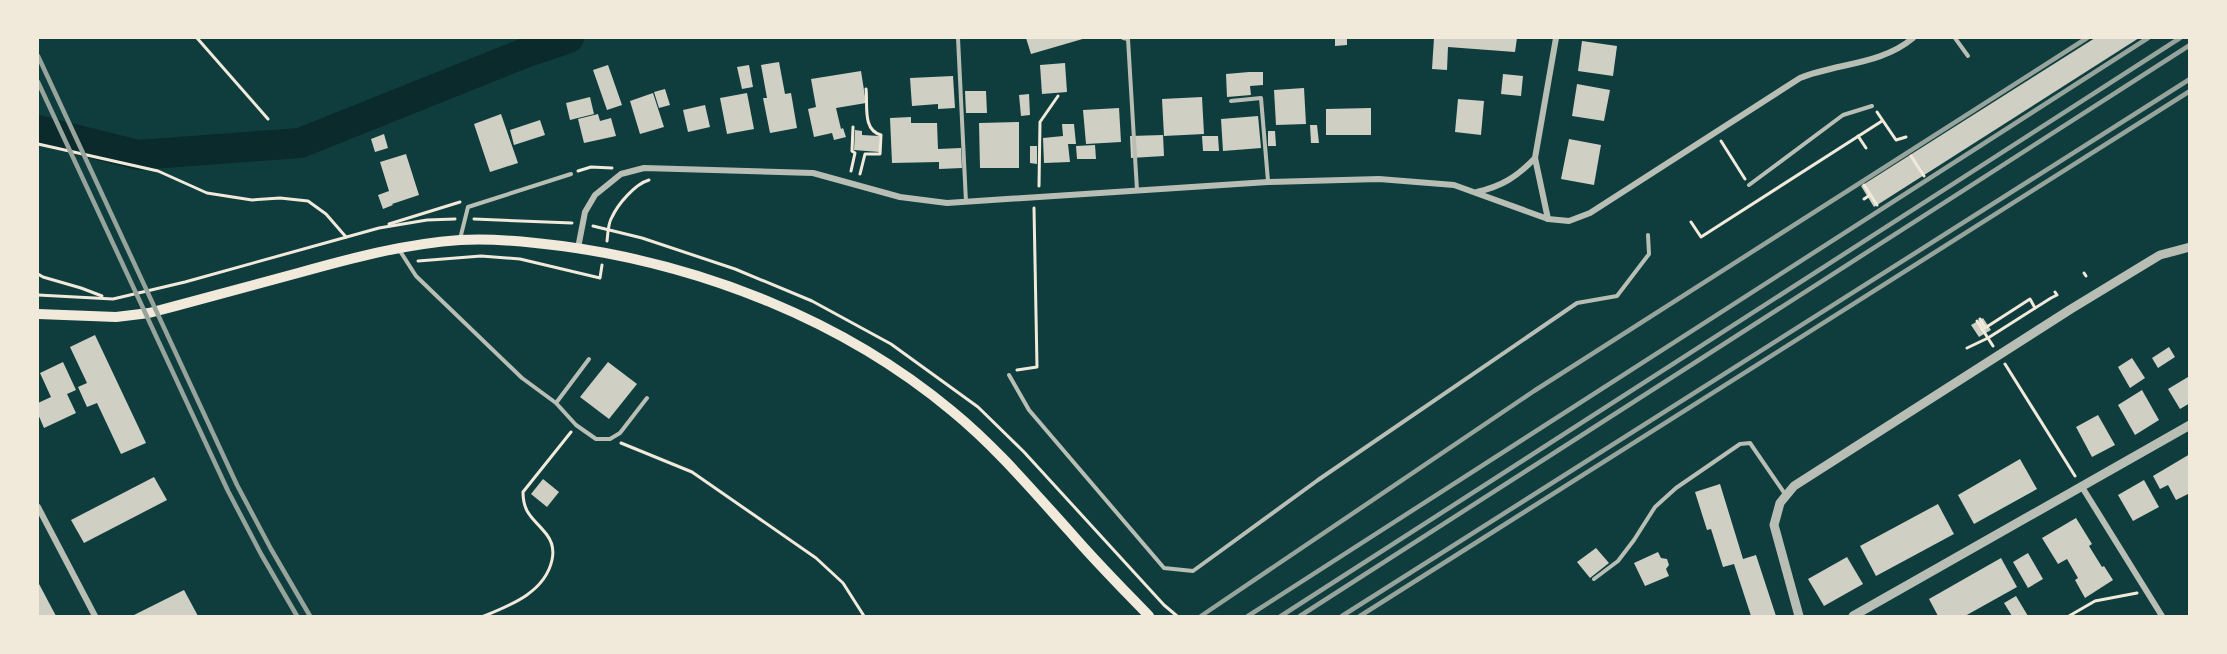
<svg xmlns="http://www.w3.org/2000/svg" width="2227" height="654" font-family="Signika,sans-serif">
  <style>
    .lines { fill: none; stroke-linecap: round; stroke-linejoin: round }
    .river { stroke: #0a2a2b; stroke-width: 30 }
    .building { fill: #cfcfc3 }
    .path { stroke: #f1e9da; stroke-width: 3 }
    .service { stroke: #b8beb3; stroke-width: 4 }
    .minor { stroke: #b8beb3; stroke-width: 6 }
    .tertiary { stroke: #b8beb3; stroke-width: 9 }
    .secondary { stroke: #f1e9da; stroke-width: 10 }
    .rail { stroke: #97a49c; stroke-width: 4.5 }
  </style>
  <rect width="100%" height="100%" fill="#0f3d3e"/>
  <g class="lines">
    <!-- river -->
    <polyline class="river" points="38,130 138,155 300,143 522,54 569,38"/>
  </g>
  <!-- building -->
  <g class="building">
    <polygon points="1026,38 1086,38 1031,54"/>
    <polygon points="1335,38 1347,38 1347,45 1335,46"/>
    <polygon points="1434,38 1517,38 1515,52 1448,47 1447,70 1432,69"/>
    <polygon points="2095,38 2139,38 1874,207 1861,186"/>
    <polygon points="1582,41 1617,46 1613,76 1578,71"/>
    <polygon points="779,62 785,94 791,93 797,128 770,133 763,98 767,98 761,65"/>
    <polygon points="1065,63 1067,92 1042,94 1040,65"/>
    <polygon points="608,65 622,105 607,110 593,70"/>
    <polygon points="749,65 753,87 742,89 737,67"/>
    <polygon points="861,71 866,103 836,108 841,129 843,128 846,137 834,140 832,133 814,137 808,109 816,107 811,79"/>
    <polygon points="1249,72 1263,72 1263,85 1250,86 1251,95 1227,97 1226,74"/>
    <polygon points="1503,74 1523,76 1521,96 1501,94"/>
    <polygon points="953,76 955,108 938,109 938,104 912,106 910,78"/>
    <polygon points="1577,84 1610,90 1604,121 1572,116"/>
    <polygon points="1304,88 1306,124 1276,125 1274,90"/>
    <polygon points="665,89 670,105 659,108 654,92"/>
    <polygon points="965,91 986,91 987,113 966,113"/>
    <polygon points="653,93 664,127 640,134 630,101"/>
    <polygon points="747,93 754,129 727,134 720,98"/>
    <polygon points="1029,94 1030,115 1021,116 1019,95"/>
    <polygon points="590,97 594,114 570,120 566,103"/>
    <polygon points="1202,97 1204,134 1164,136 1162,99"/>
    <polygon points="1458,99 1484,101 1481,135 1455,132"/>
    <polygon points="705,105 710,127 688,132 683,110"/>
    <polygon points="1119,108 1121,142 1086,144 1083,110"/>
    <polygon points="1371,108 1371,135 1326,135 1326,109"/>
    <polygon points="501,114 518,163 490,172 474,124"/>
    <polygon points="598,114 600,121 611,118 616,136 584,143 578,119"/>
    <polygon points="1258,116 1261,148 1223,151 1221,119"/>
    <polygon points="911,117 911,123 937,123 938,149 961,148 962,168 939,169 939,162 892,163 890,118"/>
    <polygon points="540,120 545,135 514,145 510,130"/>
    <polygon points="1019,122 1019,168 980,168 979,123"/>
    <polygon points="1062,124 1074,124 1076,144 1068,144 1070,162 1044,163 1043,138 1063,136"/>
    <polygon points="1310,125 1317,125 1319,143 1311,143"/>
    <polygon points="855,130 862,131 862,135 880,136 879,152 854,150"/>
    <polygon points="1268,131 1275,131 1276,146 1268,146"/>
    <polygon points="384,134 388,148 375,152 371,139"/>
    <polygon points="1163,135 1164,156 1131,158 1130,136"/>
    <polygon points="1202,136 1218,136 1219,151 1203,151"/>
    <polygon points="1569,139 1601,145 1594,185 1561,179"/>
    <polygon points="1095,145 1096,159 1077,159 1076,146"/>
    <polygon points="1030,146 1037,146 1037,164 1030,163"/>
    <polygon points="406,154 419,195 392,204 393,205 383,209 378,195 389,191 380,162"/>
    <polygon points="1983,318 1991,330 1979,337 1971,325"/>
    <polygon points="95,335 146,443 121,454 97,403 87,407 78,387 87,383 70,347"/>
    <polygon points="2169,347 2175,357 2158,368 2152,358"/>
    <polygon points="2132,358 2145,378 2130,388 2118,367"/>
    <polygon points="63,362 76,390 67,394 76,413 44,428 38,414 38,403 51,397 40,373"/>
    <polygon points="608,362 637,384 609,419 580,397"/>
    <polygon points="2188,377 2190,403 2180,409 2168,389"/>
    <polygon points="2142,390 2159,420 2135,435 2118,405"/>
    <polygon points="2098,415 2115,445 2092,457 2076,427"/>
    <polygon points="2190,454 2190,493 2176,500 2168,485 2160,489 2153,476"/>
    <polygon points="2020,459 2037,489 1974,524 1958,495"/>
    <polygon points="154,477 167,500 84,543 71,520"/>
    <polygon points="543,479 559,492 547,507 531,494"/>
    <polygon points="2144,480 2159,507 2133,521 2118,495"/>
    <polygon points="1720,484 1743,559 1756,555 1776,616 1751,616 1734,564 1723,567 1711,529 1707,530 1695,492"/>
    <polygon points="1938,504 1954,534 1876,576 1860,546"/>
    <polygon points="2076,518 2092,544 2089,546 2102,567 2104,566 2113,580 2085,598 2075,580 2078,578 2067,559 2058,564 2042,538"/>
    <polygon points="1596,548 1609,563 1590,578 1577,562"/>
    <polygon points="1658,552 1661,558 1667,559 1669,565 1666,569 1669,576 1645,586 1634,563"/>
    <polygon points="2028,553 2043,579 2028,588 2013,562"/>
    <polygon points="1847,557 1863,584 1824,606 1808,579"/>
    <polygon points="2001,558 2017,587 1965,616 1938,616 1929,599"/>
    <polygon points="38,582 56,616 38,616"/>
    <polygon points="184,590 198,616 132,616"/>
    <polygon points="2016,596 2028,616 2012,616 2004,603"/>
  </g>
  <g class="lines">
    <!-- path -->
    <g class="path">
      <polyline points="197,38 268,119"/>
      <polyline points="1877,112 1896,140 1906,137"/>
      <polyline points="1858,136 1866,148"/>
      <polyline points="1721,141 1745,179"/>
      <polyline points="38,144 158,171 207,193 252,200 280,198 308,201 326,214 346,237"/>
      <polyline points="1911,156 1924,176"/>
      <polyline points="578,171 591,167 612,168"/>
      <polyline points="851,171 855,153 852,151 853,127"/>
      <path d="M860,174L865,154H880L881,135C862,130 868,105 866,89"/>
      <polyline points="1864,185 1877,205"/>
      <polyline points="1039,186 1040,122 1058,96"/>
      <polyline points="1864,199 1870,195"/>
      <polyline points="474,219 572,223"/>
      <polyline points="1691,222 1701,237 1882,121"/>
      <polyline points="389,224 460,202"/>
      <polyline points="593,226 642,238 735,269 812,301 891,344 978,407 1024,452 1164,605 1177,616"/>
      <path d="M607,241C608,233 608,223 612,217C618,204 635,184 649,180"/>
      <polyline points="418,261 481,256 520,259 600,278 602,265"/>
      <polyline points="2084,273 2086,276"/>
      <polyline points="38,274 43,277 81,288 102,296"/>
      <polyline points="38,295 113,299 185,282 379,228 427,220 455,219"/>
      <polyline points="1980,319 1985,328 2030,299 2035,308"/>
      <polyline points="1977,321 1993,346"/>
      <polyline points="1967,348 1988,338 2051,298 2057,295 2055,292"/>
      <polyline points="2005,364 2075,476"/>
      <polyline points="1017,370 1037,367 1034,208"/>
      <polyline points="621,443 692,472 816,558 843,583 864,616"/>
      <path d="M484,616C511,605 545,592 552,560C554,551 553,543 547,535C535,519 523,515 523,492L571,432"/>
      <polyline points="2069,616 2095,601 2137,593"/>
    </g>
    <!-- service -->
    <g class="service">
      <polyline points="958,38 966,202"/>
      <polyline points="1123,38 1128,39 1137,190"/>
      <polyline points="1955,38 1968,56"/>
      <polyline points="1231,101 1261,98 1268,181"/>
      <polyline points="1749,185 1843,115 1872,106"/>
      <polyline points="460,239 468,207 571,174"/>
      <polyline points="400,251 416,276 522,378 556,403 576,425 596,439 610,439 620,433 647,398"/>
      <polyline points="1009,375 1029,410 1164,568 1193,571 1318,480 1577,303 1617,296 1649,254 1648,235"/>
      <polyline points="556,403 589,359"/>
      <polyline points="1594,579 1618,561 1634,540 1655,507 1676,488 1740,444 1750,443 1785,494"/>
    </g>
    <!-- minor -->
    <g class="minor">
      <path d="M1477,192C1502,186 1517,177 1535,158"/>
      <polyline points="1548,219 1535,158 1556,38"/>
      <path d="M578,248L585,212L595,195L621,174L644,168L813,173L900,197L947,203L1268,182L1379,179L1454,185L1548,219L1569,221L1590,213L1800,78C1837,63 1881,65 1913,38"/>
      <polyline points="2082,487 2162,616"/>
      <polyline points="38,507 95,616"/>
    </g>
    <!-- tertiary -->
    <g class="tertiary">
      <polyline points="1799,616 1774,525 1780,503 1794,486 2071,309 2160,255 2190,247"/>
      <polyline points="1853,616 2190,425"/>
    </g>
    <!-- secondary -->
    <path class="secondary" d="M38,314L116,317L149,313C199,300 249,286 298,273C352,258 404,244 460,240C494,238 529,242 562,246C702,265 843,320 952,411C996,447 1033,491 1071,533C1096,562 1123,589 1149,616"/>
    <!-- rail -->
    <g class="rail">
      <polyline points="38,56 237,485 271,549 310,616"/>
      <polyline points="38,82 228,491 261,554 297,616"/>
      <polyline points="1201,616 1534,391 2087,38"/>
      <polyline points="1248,616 2148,38"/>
      <polyline points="1281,616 2180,38"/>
      <polyline points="1300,616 2190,45"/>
      <polyline points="1342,616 2190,79"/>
      <polyline points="1360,616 2190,91"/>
    </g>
  </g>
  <!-- border -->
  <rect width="2227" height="654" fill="none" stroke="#f1e9da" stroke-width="78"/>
</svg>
